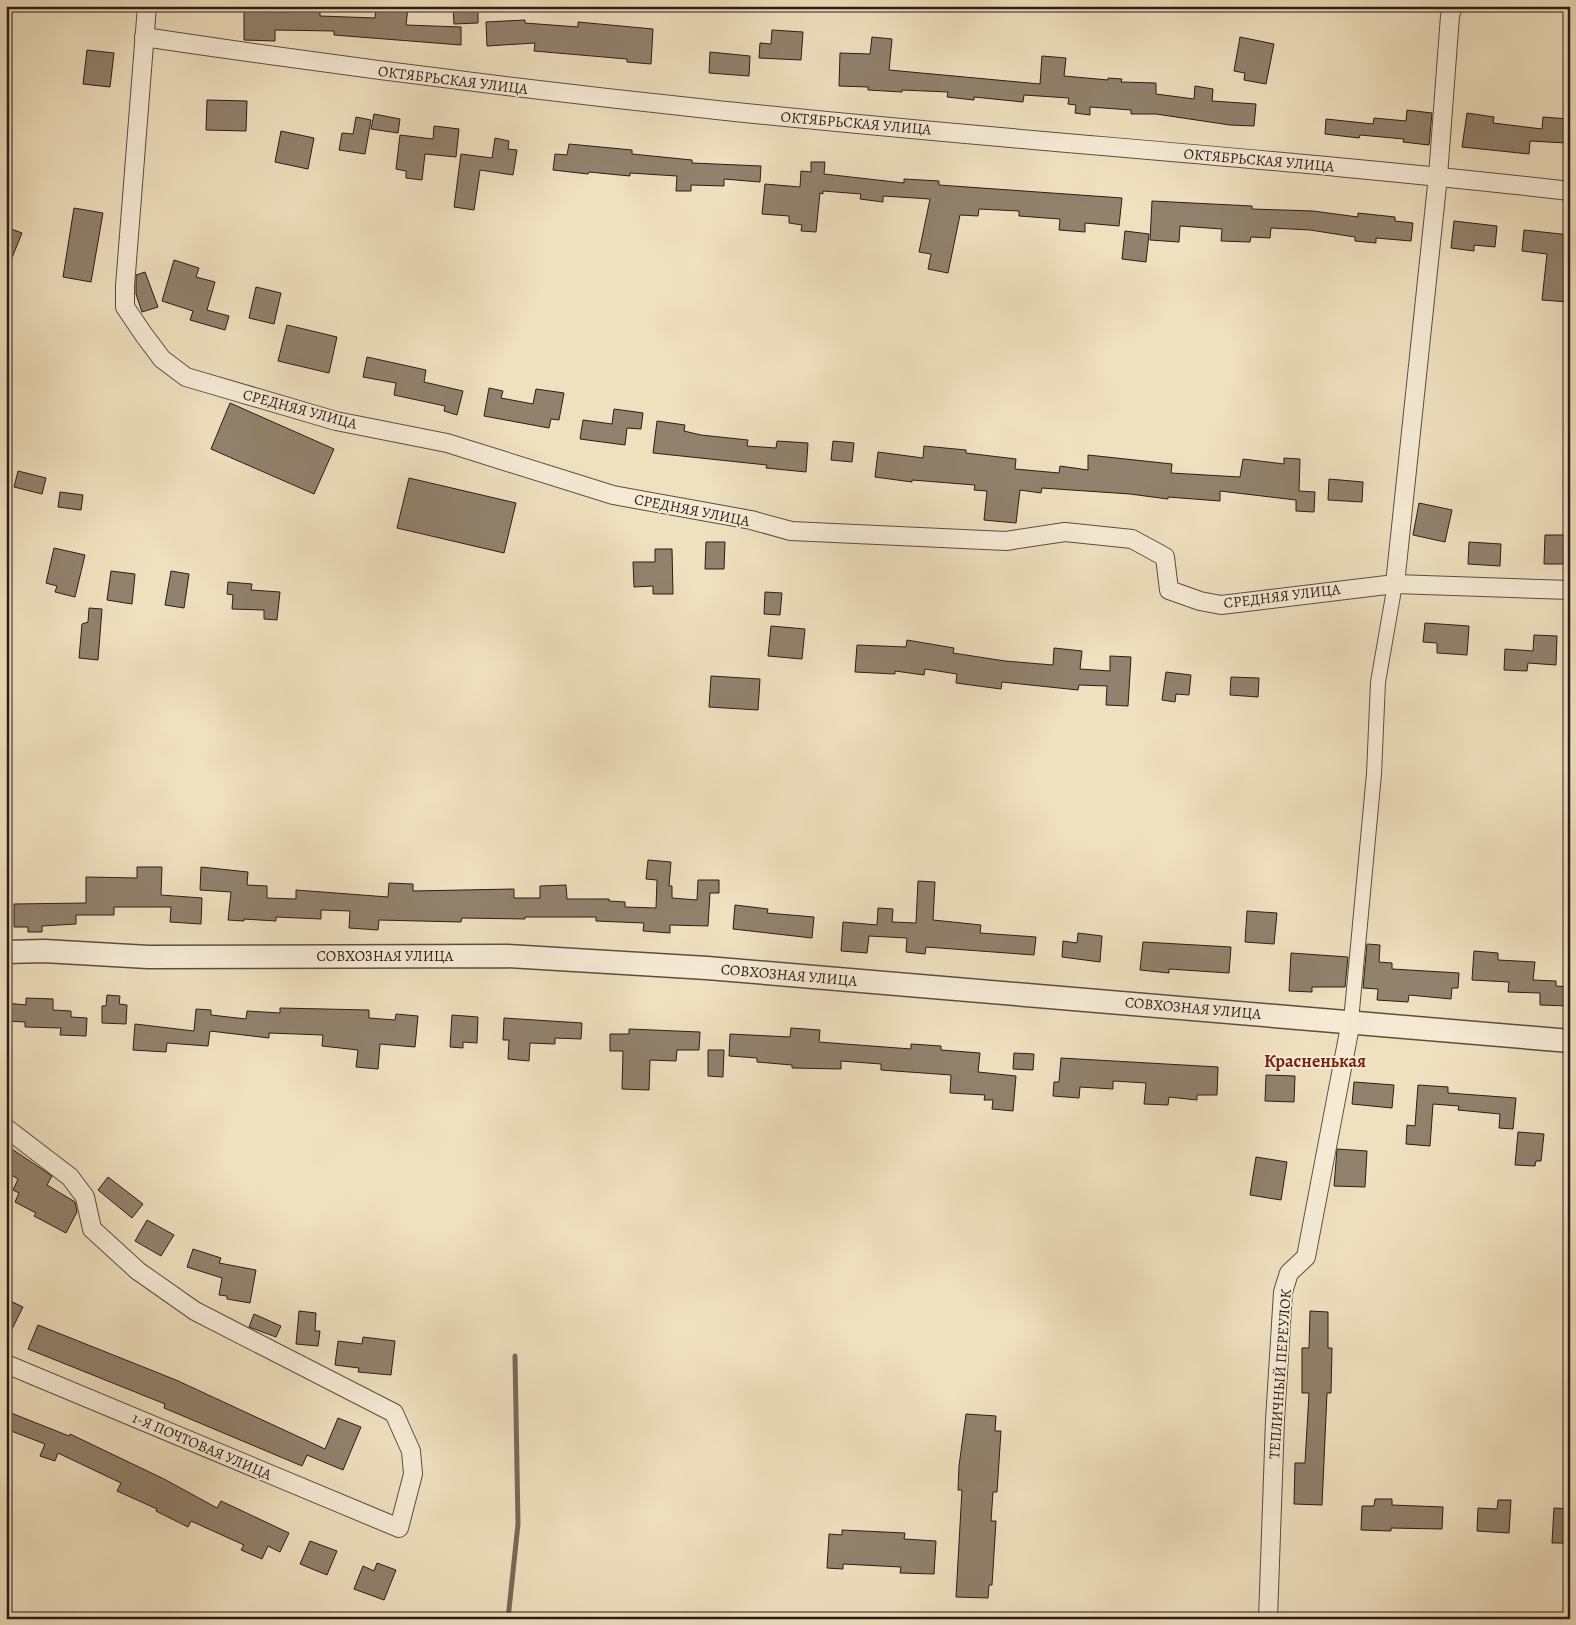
<svg xmlns="http://www.w3.org/2000/svg" width="1576" height="1625" font-family="Alegreya,serif">
  <style>
    .lines { fill: none; stroke-linecap: round; stroke-linejoin: round }
    .stream { stroke: #786959; stroke-width: 5 }
    .building { fill: #91826d; stroke: #2b1c16 }
    .pedestrian-casing { stroke: #5c4d40; stroke-width: 16 }
    .minor-casing { stroke: #5c4d40; stroke-width: 20 }
    .tertiary-casing { stroke: #5c4d40; stroke-width: 25 }
    .pedestrian { stroke: #f5ebd5; stroke-width: 14 }
    .minor { stroke: #f5ebd5; stroke-width: 18 }
    .tertiary { stroke: #f5ebd5; stroke-width: 22 }
    .labels { text-anchor: middle; dominant-baseline: central; stroke-width: 4; stroke-linejoin: round; paint-order: stroke }
    .street-label { font-size: 15px; fill: #2b1c16; stroke: #f5ebd5 }
    .quarter-label { font-size: 18px; font-weight: bold; fill: #7a1f14; stroke: #f5ebd5 }
  </style>
  <rect width="100%" height="100%" fill="#efe0be"/>
  <filter id="stains"><feTurbulence type="fractalNoise" baseFrequency=".004" numOctaves="4"/><feColorMatrix values="0 0 0 0 .2 0 0 0 0 .09 0 0 0 0 .02 0 0 0 .5 -.17"/></filter>
  <radialGradient id="worn" r=".72"><stop offset=".6" stop-color="#630" stop-opacity="0"/><stop offset="1" stop-color="#630" stop-opacity=".3"/></radialGradient>
  <g class="lines">
    <!-- stream -->
    <polyline class="stream" points="508,1619 518,1524 515,1356"/>
  </g>
  <!-- building -->
  <g class="building">
    <polygon points="286,6 320,6 320,16 375,18 376,6 408,8 406,25 461,27 461,45 334,35 334,31 275,30 275,41 244,40 244,11 286,12"/>
    <polygon points="453,6 478,6 478,23 454,24"/>
    <polygon points="525,20 525,23 578,27 578,22 653,29 651,64 627,62 627,59 534,51 535,43 487,46 486,22"/>
    <polygon points="772,30 803,32 801,60 759,58 760,43 771,44"/>
    <polygon points="872,37 892,39 889,70 1040,84 1042,56 1066,58 1064,76 1108,80 1108,78 1122,79 1121,82 1156,83 1156,94 1194,99 1195,86 1213,89 1212,101 1256,104 1254,126 1230,125 1156,114 1131,114 1131,110 1090,107 1090,115 1075,113 1076,105 1068,104 1069,98 1024,95 1023,102 974,97 974,100 947,97 948,92 902,90 902,92 868,90 868,87 839,86 840,53 870,54"/>
    <polygon points="1240,37 1274,44 1266,84 1244,80 1245,73 1234,71"/>
    <polygon points="87,50 114,53 110,87 83,84"/>
    <polygon points="710,52 750,56 749,76 709,73"/>
    <polygon points="207,100 247,101 246,131 206,130"/>
    <polygon points="1407,110 1432,113 1429,145 1403,142 1404,139 1360,135 1359,138 1325,134 1326,119 1373,124 1374,118 1406,121"/>
    <polygon points="1467,113 1494,117 1493,123 1542,129 1543,117 1568,119 1567,143 1530,141 1529,154 1462,147"/>
    <polygon points="374,114 400,119 398,133 371,129"/>
    <polygon points="356,117 371,120 365,154 339,150 342,133 353,134"/>
    <polygon points="434,126 459,129 456,157 425,154 422,180 406,178 406,171 396,169 400,135 433,139"/>
    <polygon points="281,131 314,138 308,169 275,162"/>
    <polygon points="495,138 509,141 508,149 517,150 513,175 480,170 474,210 454,207 461,154 492,158"/>
    <polygon points="569,144 632,150 632,154 692,160 692,163 761,166 760,182 724,179 724,186 691,185 691,191 676,191 677,176 630,173 630,176 589,172 588,174 553,170 555,154 567,155"/>
    <polygon points="811,162 825,162 824,174 904,183 904,179 939,181 939,185 1122,198 1119,226 1085,223 1085,232 1059,230 1060,219 1019,216 1019,211 979,209 978,216 960,215 948,273 928,269 931,254 919,252 930,199 883,196 883,202 860,199 861,194 823,191 823,194 820,193 816,232 801,231 802,225 789,223 789,216 762,214 765,184 800,187 801,171 811,172"/>
    <polygon points="1152,201 1252,206 1252,209 1313,211 1358,217 1358,213 1395,217 1395,221 1413,223 1411,241 1376,238 1376,243 1355,241 1355,237 1310,230 1271,228 1270,238 1251,237 1250,242 1221,241 1222,229 1180,226 1179,242 1150,240"/>
    <polygon points="74,208 103,213 91,282 63,277"/>
    <polygon points="1454,221 1497,226 1495,247 1474,245 1474,251 1451,248"/>
    <polygon points="6,227 22,233 7,270 6,270"/>
    <polygon points="1524,230 1570,235 1568,302 1542,300 1547,254 1522,251"/>
    <polygon points="1125,231 1149,234 1146,262 1122,259"/>
    <polygon points="174,260 199,268 196,277 215,282 207,310 229,316 225,330 190,320 193,311 162,301"/>
    <polygon points="145,272 158,307 142,312 136,294 136,275"/>
    <polygon points="256,287 281,293 274,324 249,318"/>
    <polygon points="287,325 337,337 329,373 278,361"/>
    <polygon points="367,357 426,370 424,382 463,391 457,415 444,411 445,406 394,395 396,383 363,377"/>
    <polygon points="489,388 503,391 501,398 533,404 536,389 564,393 559,420 551,419 549,428 484,416"/>
    <polygon points="230,403 334,449 314,494 211,449"/>
    <polygon points="614,409 643,413 641,429 627,428 625,445 580,439 583,420 612,424"/>
    <polygon points="657,421 685,425 684,431 701,435 748,440 747,446 776,448 777,441 808,443 806,472 766,468 767,465 653,453"/>
    <polygon points="833,441 854,443 852,462 831,460"/>
    <polygon points="924,446 966,450 966,453 1016,459 1015,469 1059,473 1060,466 1088,470 1088,455 1172,464 1171,473 1240,477 1243,459 1284,464 1284,458 1300,459 1299,491 1315,492 1314,512 1296,511 1296,500 1220,491 1220,501 1168,497 1168,499 1130,494 1042,488 1041,493 1020,490 1016,523 984,520 987,491 974,490 975,485 912,480 912,482 875,477 878,452 923,458"/>
    <polygon points="18,471 46,478 42,494 14,487"/>
    <polygon points="409,478 516,503 504,553 397,528"/>
    <polygon points="1329,479 1363,482 1362,502 1328,500"/>
    <polygon points="60,492 83,495 81,510 58,507"/>
    <polygon points="1419,503 1452,510 1445,542 1413,535"/>
    <polygon points="1545,535 1566,535 1566,564 1544,564"/>
    <polygon points="706,542 725,542 724,569 705,569"/>
    <polygon points="1469,542 1501,544 1500,566 1468,564"/>
    <polygon points="54,548 85,555 75,597 55,592 57,586 46,583"/>
    <polygon points="655,549 672,549 673,594 653,594 653,586 634,587 633,562 655,562"/>
    <polygon points="111,571 135,574 132,604 107,600"/>
    <polygon points="171,571 189,574 184,608 165,605"/>
    <polygon points="228,582 252,584 251,590 280,592 277,620 264,619 264,610 232,609 233,595 227,594"/>
    <polygon points="765,592 782,593 780,615 764,614"/>
    <polygon points="89,608 102,609 98,660 79,658 82,624 88,622"/>
    <polygon points="1425,623 1469,626 1467,655 1437,653 1437,643 1423,642"/>
    <polygon points="771,626 805,629 802,659 768,656"/>
    <polygon points="1534,635 1557,636 1556,665 1528,663 1527,671 1504,670 1505,649 1533,651"/>
    <polygon points="907,640 954,648 953,653 1005,661 1053,665 1054,648 1082,651 1080,669 1110,671 1110,656 1131,657 1128,706 1106,705 1107,686 1079,685 1078,690 1002,682 1001,689 956,683 957,674 925,669 924,675 895,671 895,674 855,672 857,645 906,647"/>
    <polygon points="1166,672 1191,675 1189,695 1176,694 1175,702 1162,700"/>
    <polygon points="711,676 760,679 758,710 709,707"/>
    <polygon points="1231,677 1259,678 1258,697 1230,695"/>
    <polygon points="648,860 671,862 669,886 672,886 672,898 697,900 698,880 719,880 719,893 710,893 708,926 670,925 670,933 643,931 644,923 596,921 596,917 525,917 525,919 462,918 461,922 379,920 378,930 349,928 350,911 321,910 321,919 276,917 276,921 244,919 244,921 228,920 231,892 200,890 201,867 248,872 247,885 267,886 267,898 296,899 296,890 388,897 389,883 413,884 413,891 514,889 514,898 540,898 540,886 566,885 567,899 609,899 609,901 625,902 625,907 656,908 657,880 646,879"/>
    <polygon points="137,867 162,867 161,895 202,898 201,924 170,922 171,907 114,907 114,915 76,915 76,924 42,926 42,932 28,932 28,927 14,927 14,904 86,903 86,877 137,878"/>
    <polygon points="918,881 935,882 933,920 981,925 980,933 1036,937 1034,955 926,947 925,954 906,952 907,938 869,936 867,953 841,951 843,922 877,925 878,908 893,909 892,922 916,923"/>
    <polygon points="735,905 768,909 767,913 814,917 812,938 733,929"/>
    <polygon points="1247,911 1277,913 1274,944 1245,942"/>
    <polygon points="1078,933 1102,936 1100,962 1062,957 1063,941 1077,943"/>
    <polygon points="1143,942 1231,947 1229,973 1169,969 1169,973 1140,970"/>
    <polygon points="1367,944 1380,945 1379,962 1392,963 1392,969 1459,973 1458,988 1452,988 1451,999 1409,995 1408,1002 1377,1000 1378,989 1363,988"/>
    <polygon points="1474,951 1498,953 1498,960 1535,962 1533,980 1556,981 1556,986 1570,987 1570,1006 1540,1005 1540,993 1508,992 1509,982 1472,980"/>
    <polygon points="1291,953 1348,957 1345,987 1312,987 1312,992 1289,991"/>
    <polygon points="107,995 120,996 119,1004 127,1005 126,1024 102,1023 102,1006 106,1006"/>
    <polygon points="26,998 53,999 53,1010 71,1011 71,1017 87,1018 86,1036 60,1035 61,1028 25,1027 25,1022 6,1021 6,1003 26,1005"/>
    <polygon points="280,1008 369,1010 369,1018 395,1020 396,1014 418,1016 415,1047 380,1044 378,1069 356,1067 358,1050 322,1046 323,1035 269,1033 269,1038 210,1031 208,1046 167,1043 166,1052 133,1050 135,1024 194,1031 196,1009 211,1010 211,1015 246,1019 247,1011 280,1013"/>
    <polygon points="452,1015 478,1017 477,1043 463,1042 463,1048 450,1047"/>
    <polygon points="504,1018 582,1023 581,1039 555,1038 555,1044 530,1043 529,1061 508,1059 509,1040 503,1040"/>
    <polygon points="791,1028 820,1030 819,1042 911,1049 911,1044 941,1046 941,1050 980,1053 978,1072 1016,1076 1013,1111 992,1109 993,1100 984,1100 985,1095 950,1093 951,1075 881,1070 881,1064 841,1061 841,1069 792,1068 792,1065 757,1062 757,1058 729,1056 730,1034 790,1037"/>
    <polygon points="629,1029 700,1032 699,1050 677,1050 676,1061 650,1060 649,1090 622,1089 623,1051 610,1051 610,1034 629,1034"/>
    <polygon points="708,1050 724,1050 723,1077 708,1076"/>
    <polygon points="1014,1053 1034,1054 1033,1070 1013,1069"/>
    <polygon points="1061,1058 1218,1067 1217,1095 1197,1095 1197,1100 1169,1097 1168,1105 1144,1104 1146,1083 1113,1081 1113,1089 1080,1087 1079,1098 1053,1096 1054,1082 1059,1082"/>
    <polygon points="1266,1075 1295,1076 1294,1102 1265,1101"/>
    <polygon points="1354,1082 1394,1085 1392,1108 1352,1104"/>
    <polygon points="1418,1085 1448,1087 1448,1093 1516,1098 1513,1129 1499,1128 1500,1114 1458,1110 1459,1106 1433,1104 1430,1146 1406,1144 1407,1125 1415,1126"/>
    <polygon points="1518,1132 1544,1134 1541,1161 1536,1161 1535,1166 1515,1165"/>
    <polygon points="6,1145 52,1176 47,1185 75,1202 77,1212 66,1233 34,1216 36,1213 15,1202 19,1193 13,1190 18,1179 6,1172"/>
    <polygon points="1337,1149 1367,1151 1365,1187 1334,1186"/>
    <polygon points="1256,1157 1287,1162 1281,1200 1250,1195"/>
    <polygon points="108,1177 143,1204 132,1218 98,1190"/>
    <polygon points="147,1220 174,1235 161,1256 135,1241"/>
    <polygon points="193,1249 221,1258 219,1263 256,1270 250,1303 227,1299 227,1296 219,1295 222,1278 187,1267"/>
    <polygon points="6,1299 23,1307 6,1341"/>
    <polygon points="299,1311 316,1313 315,1331 320,1331 318,1346 296,1344"/>
    <polygon points="1310,1311 1328,1312 1328,1348 1332,1348 1331,1393 1327,1393 1322,1505 1294,1504 1295,1463 1305,1463 1309,1393 1302,1393 1302,1348 1309,1348"/>
    <polygon points="254,1314 281,1326 276,1337 249,1327"/>
    <polygon points="38,1325 176,1380 325,1449 338,1418 361,1427 343,1470 307,1455 302,1466 164,1408 165,1404 28,1349"/>
    <polygon points="363,1337 395,1341 391,1375 358,1372 359,1368 335,1365 338,1341 362,1344"/>
    <polygon points="6,1411 69,1436 70,1434 164,1479 217,1508 221,1501 289,1533 280,1552 268,1546 262,1559 241,1550 244,1545 191,1521 188,1527 156,1511 157,1509 117,1491 121,1483 58,1453 55,1461 40,1456 45,1444 6,1429"/>
    <polygon points="966,1414 996,1416 995,1431 1001,1431 997,1492 993,1492 991,1521 996,1521 992,1585 989,1585 988,1598 956,1597 962,1490 958,1490 959,1466"/>
    <polygon points="1375,1499 1392,1499 1392,1505 1443,1507 1442,1529 1391,1528 1391,1531 1361,1530 1362,1506 1374,1506"/>
    <polygon points="1498,1500 1511,1500 1509,1533 1477,1531 1478,1508 1497,1509"/>
    <polygon points="1554,1508 1570,1509 1568,1543 1552,1543"/>
    <polygon points="842,1530 905,1533 904,1539 936,1541 934,1574 900,1573 901,1567 843,1564 843,1569 827,1568 829,1534 842,1535"/>
    <polygon points="310,1541 337,1551 327,1575 300,1564"/>
    <polygon points="377,1563 396,1570 384,1600 354,1589 363,1566 374,1571"/>
  </g>
  <g class="lines">
    <!-- pedestrian casing -->
    <g class="pedestrian-casing">
      <polyline id="pedestrian" points="1351,1021 1374,774 1378,682 1395,584"/>
    </g>
    <!-- minor casing -->
    <g class="minor-casing">
      <g id="minor">
        <polyline points="147,6 125,286 125,307 144,335 162,359 186,377 336,421 447,443 613,495 751,520 791,531 1006,541 1065,532 1132,539 1165,557 1169,590 1200,601 1221,605 1395,584 1570,590"/>
        <path d="M144,37C331,65 520,89 708,109C995,140 1283,158 1570,191"/>
        <polyline points="1395,584 1438,176 1450,16 1453,6"/>
        <polyline points="6,1128 70,1177 85,1197 92,1229 138,1271 195,1311 394,1413 411,1451 413,1474 399,1528 6,1364"/>
        <polyline points="1268,1619 1275,1420 1283,1292 1289,1273 1306,1257 1351,1021"/>
      </g>
    </g>
    <!-- tertiary casing -->
    <g class="tertiary-casing">
      <polyline id="tertiary" points="6,952 44,951 148,957 507,956 707,968 1570,1041"/>
    </g>
    <!-- pedestrian -->
    <use href="#pedestrian" class="pedestrian"/>
    <!-- minor -->
    <use href="#minor" class="minor"/>
    <!-- tertiary -->
    <use href="#tertiary" class="tertiary"/>
  </g>
  <g class="labels">
    <!-- street labels -->
    <g class="street-label">
      <text transform="translate(453 80) rotate(7)">ОКТЯБРЬСКАЯ УЛИЦА</text>
      <text transform="translate(856 123) rotate(5)">ОКТЯБРЬСКАЯ УЛИЦА</text>
      <text transform="translate(1259 160) rotate(5)">ОКТЯБРЬСКАЯ УЛИЦА</text>
      <text transform="translate(300 409) rotate(15)">СРЕДНЯЯ УЛИЦА</text>
      <text transform="translate(692 510) rotate(11)">СРЕДНЯЯ УЛИЦА</text>
      <text transform="translate(1282 596) rotate(-7)">СРЕДНЯЯ УЛИЦА</text>
      <text x="385" y="956">СОВХОЗНАЯ УЛИЦА</text>
      <text transform="translate(789 975) rotate(5)">СОВХОЗНАЯ УЛИЦА</text>
      <text transform="translate(1193 1008) rotate(5)">СОВХОЗНАЯ УЛИЦА</text>
      <text transform="translate(1280 1374) rotate(-86)">ТЕПЛИЧНЫЙ ПЕРЕУЛОК</text>
      <text transform="translate(202 1446) rotate(23)">1-Я ПОЧТОВАЯ УЛИЦА</text>
    </g>
    <!-- quarter labels -->
    <g class="quarter-label">
      <text x="1315" y="1061">Красненькая</text>
    </g>
  </g>
  <!-- margin -->
  <rect width="1576" height="1625" fill="none" stroke="#efe0be" stroke-width="25"/>
  <rect x="8" y="8" width="1561" height="1610" fill="none" stroke="#2b1c16" stroke-width="2.5"/>
  <rect x="12" y="12" width="1551" height="1600" fill="none" stroke="#2b1c16"/>
  <rect width="100%" height="100%" filter="url(#stains)"/>
  <rect width="100%" height="100%" fill="url(#worn)"/>
</svg>
